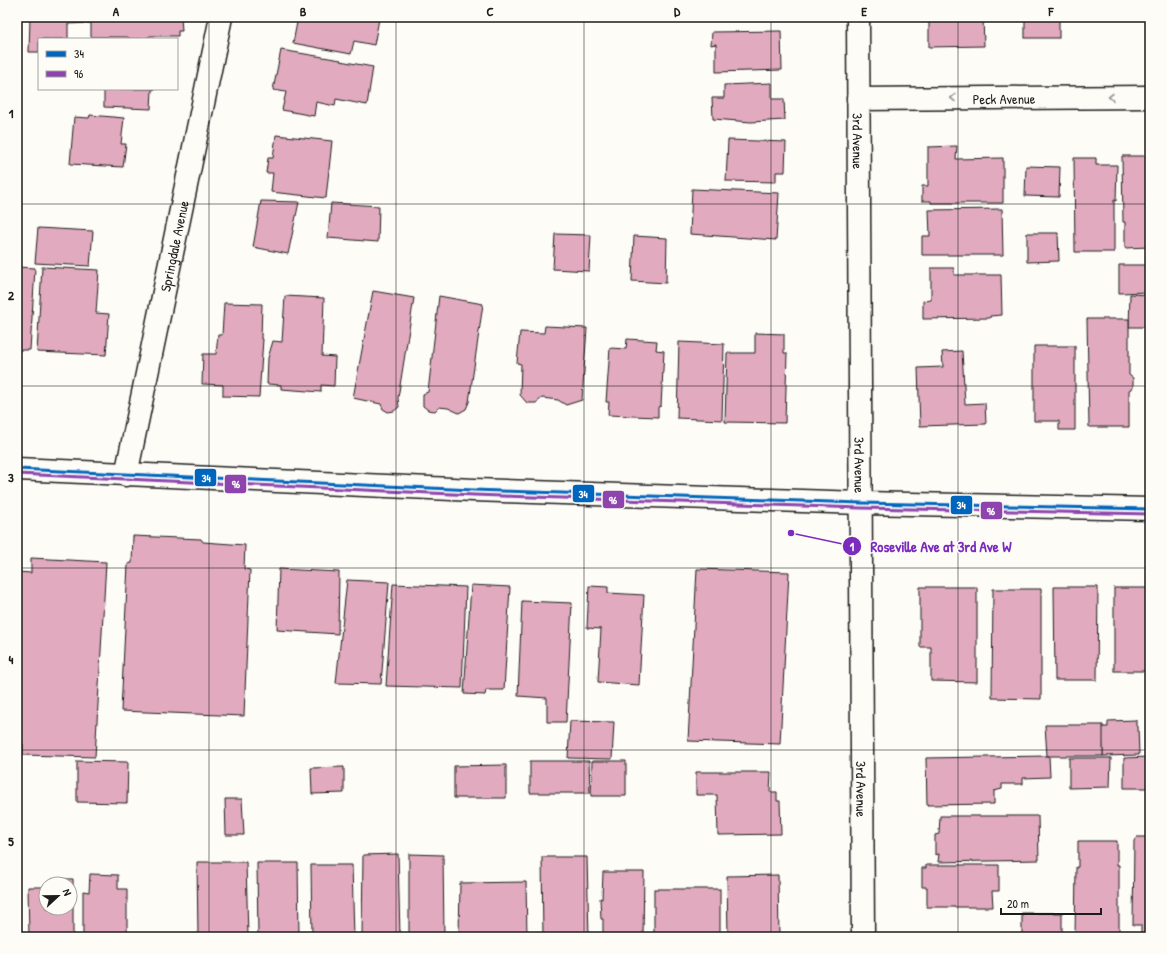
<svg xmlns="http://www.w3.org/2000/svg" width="1167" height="954" font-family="'Patrick Hand',sans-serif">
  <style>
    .building { fill: #e2aabf; stroke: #1c1c1c }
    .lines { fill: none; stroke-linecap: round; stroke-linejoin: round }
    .minor-casing { stroke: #1c1c1c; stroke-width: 25 }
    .minor { stroke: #fdfcf7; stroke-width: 22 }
    .bus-1-casing { stroke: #fdfcf7; stroke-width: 6 }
    .bus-2-casing { stroke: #fdfcf7; stroke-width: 6 }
    .bus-1 { stroke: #0065bd; stroke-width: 3 }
    .bus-2 { stroke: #8e44ad; stroke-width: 3 }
    .oneway { stroke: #989794 }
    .grid { fill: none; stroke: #1c1c1c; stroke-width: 1; stroke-opacity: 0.55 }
    .labels { text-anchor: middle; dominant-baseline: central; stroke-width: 3; stroke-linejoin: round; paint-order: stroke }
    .street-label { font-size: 14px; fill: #1c1c1c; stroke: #fdfcf7 }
    .leader { fill: none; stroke: #7b2cbf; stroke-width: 1.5 }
    .callout-dot { fill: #7b2cbf; stroke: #fdfcf7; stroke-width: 1.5 }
    .mark-label { font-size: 12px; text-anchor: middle; font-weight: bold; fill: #fff }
    .callout-label { font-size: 15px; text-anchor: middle; font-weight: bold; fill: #7b2cbf; stroke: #fdfcf7; stroke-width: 3; stroke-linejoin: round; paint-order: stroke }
    .line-badge { stroke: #fdfcf7; stroke-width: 1.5 }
    .badge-label { font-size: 11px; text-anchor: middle; font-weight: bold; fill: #fff }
    .neatline { fill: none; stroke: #1c1c1c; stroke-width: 1.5 }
    .grid-label { font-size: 13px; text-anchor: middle; font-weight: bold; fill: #1c1c1c }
  </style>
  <rect width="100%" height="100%" fill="#fdfcf7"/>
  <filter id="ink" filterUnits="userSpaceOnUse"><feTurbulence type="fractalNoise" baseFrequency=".025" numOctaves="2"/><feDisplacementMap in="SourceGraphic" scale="8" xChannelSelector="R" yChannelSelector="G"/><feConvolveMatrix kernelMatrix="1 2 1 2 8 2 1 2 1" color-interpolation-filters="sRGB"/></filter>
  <g filter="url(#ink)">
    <!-- building -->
    <g class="building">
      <polygon points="30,17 184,17 184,18 181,17 182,31 178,31 178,36 150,36 147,38 139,39 131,39 127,37 91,37 91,23 68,24 68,39 39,39 39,52 29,52"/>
      <polygon points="298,17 368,17 379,19 374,45 354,41 351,54 293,43"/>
      <polygon points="929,17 983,17 984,46 929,47"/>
      <rect x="1025" y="17" width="34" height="21"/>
      <polygon points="781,31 782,70 716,72 716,44 711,45 712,32"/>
      <polygon points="281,50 341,60 340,61 373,67 367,105 336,99 335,106 316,102 314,116 282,110 286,92 273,90"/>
      <polygon points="772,83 772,99 784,99 785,120 751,122 713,119 712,98 724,98 724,85"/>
      <polygon points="104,89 155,89 152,90 151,109 104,107"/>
      <polygon points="90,115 124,118 121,144 126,144 123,167 70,164 74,117 89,118"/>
      <polygon points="276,135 332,141 326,198 271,192 273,173 266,173 268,158 273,158"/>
      <polygon points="17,138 19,138 17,163"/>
      <polygon points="728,140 786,142 785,172 776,172 776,182 726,181"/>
      <polygon points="957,146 956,159 1003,158 1003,203 931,203 931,201 922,201 922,186 928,186 928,147"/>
      <polygon points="1122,156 1150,156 1150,247 1125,248 1125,222 1123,222"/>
      <polygon points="1074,158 1096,158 1096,165 1117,165 1116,201 1114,200 1114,252 1075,252"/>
      <polygon points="1026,166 1060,167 1059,197 1025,196"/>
      <polygon points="692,189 779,193 776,240 690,234"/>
      <polygon points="261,201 299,202 288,254 253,247"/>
      <polygon points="331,203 379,206 378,242 328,238"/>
      <polygon points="1002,209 1003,255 922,255 922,236 930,236 929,210"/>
      <polygon points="38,228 93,231 90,266 35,263"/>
      <polygon points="1027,233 1058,233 1059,261 1027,262"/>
      <polygon points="555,234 591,235 589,271 553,269"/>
      <polygon points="634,236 667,238 666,283 632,281"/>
      <polygon points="1119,265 1150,265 1150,292 1119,293"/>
      <polygon points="17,267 35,268 30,350 17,350"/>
      <polygon points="42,267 99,270 96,313 109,314 106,355 37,352"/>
      <polygon points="931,268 954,268 954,275 1001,275 1002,315 990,316 990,318 923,319 923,301 931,300"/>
      <polygon points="373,291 414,298 398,398 399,407 394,411 388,412 383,409 381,404 353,398"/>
      <polygon points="1130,294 1150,295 1150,327 1129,327"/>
      <polygon points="285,296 324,298 322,356 335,357 334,386 321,385 321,392 281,389 281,385 267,384 268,358 273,341 282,342"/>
      <polygon points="439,296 483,304 469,402 466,409 459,413 448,408 439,407 435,411 428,410 423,406 423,394 428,392"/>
      <polygon points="224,303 262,304 261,339 263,339 259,397 223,396 223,385 202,384 203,354 216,354 218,335 222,335"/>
      <polygon points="1087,319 1129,319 1129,375 1133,378 1133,388 1129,390 1129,427 1089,427"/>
      <polygon points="545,326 587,328 582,400 566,405 558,400 542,398 536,403 527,403 520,395 521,364 517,363 520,332 544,333"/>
      <polygon points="755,333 784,334 784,353 787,353 785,423 725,422 727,353 755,353"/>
      <polygon points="627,339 657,341 656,350 664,351 661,406 658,407 658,417 608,415 609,402 606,402 610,348 626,349"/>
      <polygon points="679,342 724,344 722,420 677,418"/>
      <polygon points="1034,346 1075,346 1075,430 1059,430 1059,421 1034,421"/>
      <polygon points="962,351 965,404 985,403 986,424 920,426 918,368 943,367 942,352"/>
      <polygon points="133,536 201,539 203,542 245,545 244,569 250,570 244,716 121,711 128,564 132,563"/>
      <polygon points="31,558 106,562 95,757 23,755 23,744 17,743 17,572 31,573"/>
      <polygon points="279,569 339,572 338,634 277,630"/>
      <polygon points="697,569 789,572 780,744 688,741"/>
      <polygon points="347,580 389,582 381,684 336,683"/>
      <polygon points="393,584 466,587 462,688 386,686"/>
      <polygon points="471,585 510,587 504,690 486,690 485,695 464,694"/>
      <polygon points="589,586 608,587 608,593 644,595 639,685 598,682 601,629 587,628"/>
      <polygon points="920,587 977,587 977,682 931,681 931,647 920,647"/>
      <polygon points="1054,587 1098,587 1097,680 1055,680"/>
      <rect x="1114" y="588" width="36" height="83"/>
      <polygon points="993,589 1041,589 1041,699 992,698"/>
      <polygon points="522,601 572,603 566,722 547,722 547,698 518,696"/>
      <polygon points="1136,720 1136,726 1138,726 1139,755 1103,756 1102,727 1108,727 1108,721"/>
      <polygon points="570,721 614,722 612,759 568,758"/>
      <polygon points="1045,725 1103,725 1103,756 1047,756"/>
      <polygon points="1047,756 1049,756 1050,777 1023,778 1023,784 1002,784 1002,789 994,791 994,804 927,805 926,758"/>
      <polygon points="1150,757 1150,788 1124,788 1124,758"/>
      <polygon points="1069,758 1111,758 1110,787 1069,788"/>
      <polygon points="77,761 128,762 127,803 77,802"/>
      <polygon points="530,761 589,761 590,793 530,793"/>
      <polygon points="592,761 626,761 626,796 591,796"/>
      <polygon points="506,765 506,798 454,798 454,766"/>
      <polygon points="344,767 344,793 312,794 311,768"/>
      <polygon points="696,772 771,772 770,792 777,792 777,801 780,801 781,834 718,835 717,795 696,795"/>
      <polygon points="225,799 242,799 244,835 226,835"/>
      <polygon points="940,816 1038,816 1039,860 938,862 939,854 935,855 935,835 939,834"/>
      <polygon points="1137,837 1150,837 1150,937 1141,937 1141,925 1133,925 1134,841"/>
      <polygon points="1078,841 1117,841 1117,865 1119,865 1119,936 1075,937 1076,867 1078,867"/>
      <polygon points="398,854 400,937 362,937 363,855"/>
      <polygon points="409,854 443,855 444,937 409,937"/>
      <polygon points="542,857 587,857 589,937 543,937"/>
      <polygon points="197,862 246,862 248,937 198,937"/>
      <polygon points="257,863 298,863 299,937 258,937"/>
      <polygon points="311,865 352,865 354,937 312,937"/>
      <polygon points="926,865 999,865 999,891 992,891 993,907 927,907 927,887 922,887 922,868 926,868"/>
      <polygon points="603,872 644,872 643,937 603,937 603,919 601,919 600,898 602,899"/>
      <polygon points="90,874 118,875 118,889 127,889 127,937 83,937 83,891 89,892"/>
      <polygon points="778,875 779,937 728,937 727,876"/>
      <polygon points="52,879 73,879 73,937 29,937 28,887 46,887 46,908 70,908 70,884 52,884"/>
      <polygon points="526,882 527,937 459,937 460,883"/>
      <rect x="654" y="889" width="66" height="48"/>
      <polygon points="17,898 18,898 19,937 17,937"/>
      <rect x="1022" y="913" width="40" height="24"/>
    </g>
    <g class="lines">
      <!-- minor casing -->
      <g class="minor-casing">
        <g id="minor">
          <path id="s1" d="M858,17L863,937"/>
          <path id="s2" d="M858,99L1150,97"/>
          <polyline points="17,469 474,490 861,503 1150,509"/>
          <path id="s3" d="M126,475L221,17"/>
        </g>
      </g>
      <!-- minor -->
      <use href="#minor" class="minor"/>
      <!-- bus-1 casing -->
      <g class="bus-1-casing">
        <polyline id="bus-1" points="17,469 474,490 861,503 1150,509"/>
      </g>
      <!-- bus-2 casing -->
      <g class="bus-2-casing">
        <polyline id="bus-2" points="17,474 474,495 861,508 1150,514"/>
      </g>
      <!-- bus-1 -->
      <use href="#bus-1" class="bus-1"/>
      <!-- bus-2 -->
      <use href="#bus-2" class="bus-2"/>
    </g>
    <!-- one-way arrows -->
    <defs><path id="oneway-chevron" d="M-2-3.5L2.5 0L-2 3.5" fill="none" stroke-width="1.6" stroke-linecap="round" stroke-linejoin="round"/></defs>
    <g class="oneway">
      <use href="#oneway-chevron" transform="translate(1111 97) rotate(180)"/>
      <use href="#oneway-chevron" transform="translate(953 98) rotate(180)"/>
    </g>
  </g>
  <!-- grid -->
  <path class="grid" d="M209,17V937M396,17V937M584,17V937M771,17V937M958,17V937M17,204H1150M17,386H1150M17,568H1150M17,750H1150"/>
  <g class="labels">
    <!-- street labels -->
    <g class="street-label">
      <text stroke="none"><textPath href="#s2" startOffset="146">Peck Avenue</textPath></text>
      <text stroke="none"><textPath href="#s1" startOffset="124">3rd Avenue</textPath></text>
      <text stroke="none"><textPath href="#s3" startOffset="234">Springdale Avenue</textPath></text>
      <text stroke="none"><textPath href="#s1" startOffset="448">3rd Avenue</textPath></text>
      <text stroke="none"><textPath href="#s1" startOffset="772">3rd Avenue</textPath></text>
    </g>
  </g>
  <!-- callouts -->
  <path class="leader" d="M791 533L852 546"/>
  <g class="callout-dot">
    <circle cx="791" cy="533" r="4"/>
    <circle cx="852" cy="546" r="10"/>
  </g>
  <g class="mark-label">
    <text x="852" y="551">1</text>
  </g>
  <g class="callout-label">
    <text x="941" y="552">Roseville Ave at 3rd Ave W</text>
  </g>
  <g class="line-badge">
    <rect x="194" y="468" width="23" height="19" rx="4" fill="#0065bd"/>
    <rect x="224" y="474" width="23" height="20" rx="4" fill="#8e44ad"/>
    <rect x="572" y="484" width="23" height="19" rx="4" fill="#0065bd"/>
    <rect x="602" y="490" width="23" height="19" rx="4" fill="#8e44ad"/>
    <rect x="950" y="495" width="23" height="20" rx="4" fill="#0065bd"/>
    <rect x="980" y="501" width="23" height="19" rx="4" fill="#8e44ad"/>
  </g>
  <g class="badge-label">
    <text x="206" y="482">34</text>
    <text x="236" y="488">96</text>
    <text x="583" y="498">34</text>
    <text x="613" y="504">96</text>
    <text x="961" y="509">34</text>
    <text x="991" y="515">96</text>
  </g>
  <!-- margin -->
  <rect width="1167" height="954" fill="none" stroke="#fdfcf7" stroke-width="44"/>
  <!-- legend -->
  <rect x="38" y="38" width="140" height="52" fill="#fdfcf7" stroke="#a3a29f"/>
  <rect x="46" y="51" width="20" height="6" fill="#0065bd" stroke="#a3a29f"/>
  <text x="74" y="58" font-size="12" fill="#1c1c1c">34</text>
  <rect x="46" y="71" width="20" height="6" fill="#8e44ad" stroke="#a3a29f"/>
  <text x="74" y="78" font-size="12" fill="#1c1c1c">96</text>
  <!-- north arrow -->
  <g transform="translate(58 896) rotate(68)"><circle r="19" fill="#fdfcf7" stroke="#a3a29f"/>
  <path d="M0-3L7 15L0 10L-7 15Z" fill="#1c1c1c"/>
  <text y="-6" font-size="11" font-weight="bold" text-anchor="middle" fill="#1c1c1c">N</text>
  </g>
  <!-- scale -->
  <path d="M1001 908v6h100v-6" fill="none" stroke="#1c1c1c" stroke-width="2"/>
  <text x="1007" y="908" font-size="12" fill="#1c1c1c" stroke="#fdfcf7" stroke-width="3" paint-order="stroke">20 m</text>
  <rect x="22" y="22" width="1123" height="910" class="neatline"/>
  <g class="grid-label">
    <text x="116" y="16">A</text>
    <text x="303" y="16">B</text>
    <text x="490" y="16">C</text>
    <text x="677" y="16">D</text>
    <text x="864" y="16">E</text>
    <text x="1051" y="16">F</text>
    <text x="11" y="118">1</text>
    <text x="11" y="300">2</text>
    <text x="11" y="482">3</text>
    <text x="11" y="664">4</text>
    <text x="11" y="846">5</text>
  </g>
</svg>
